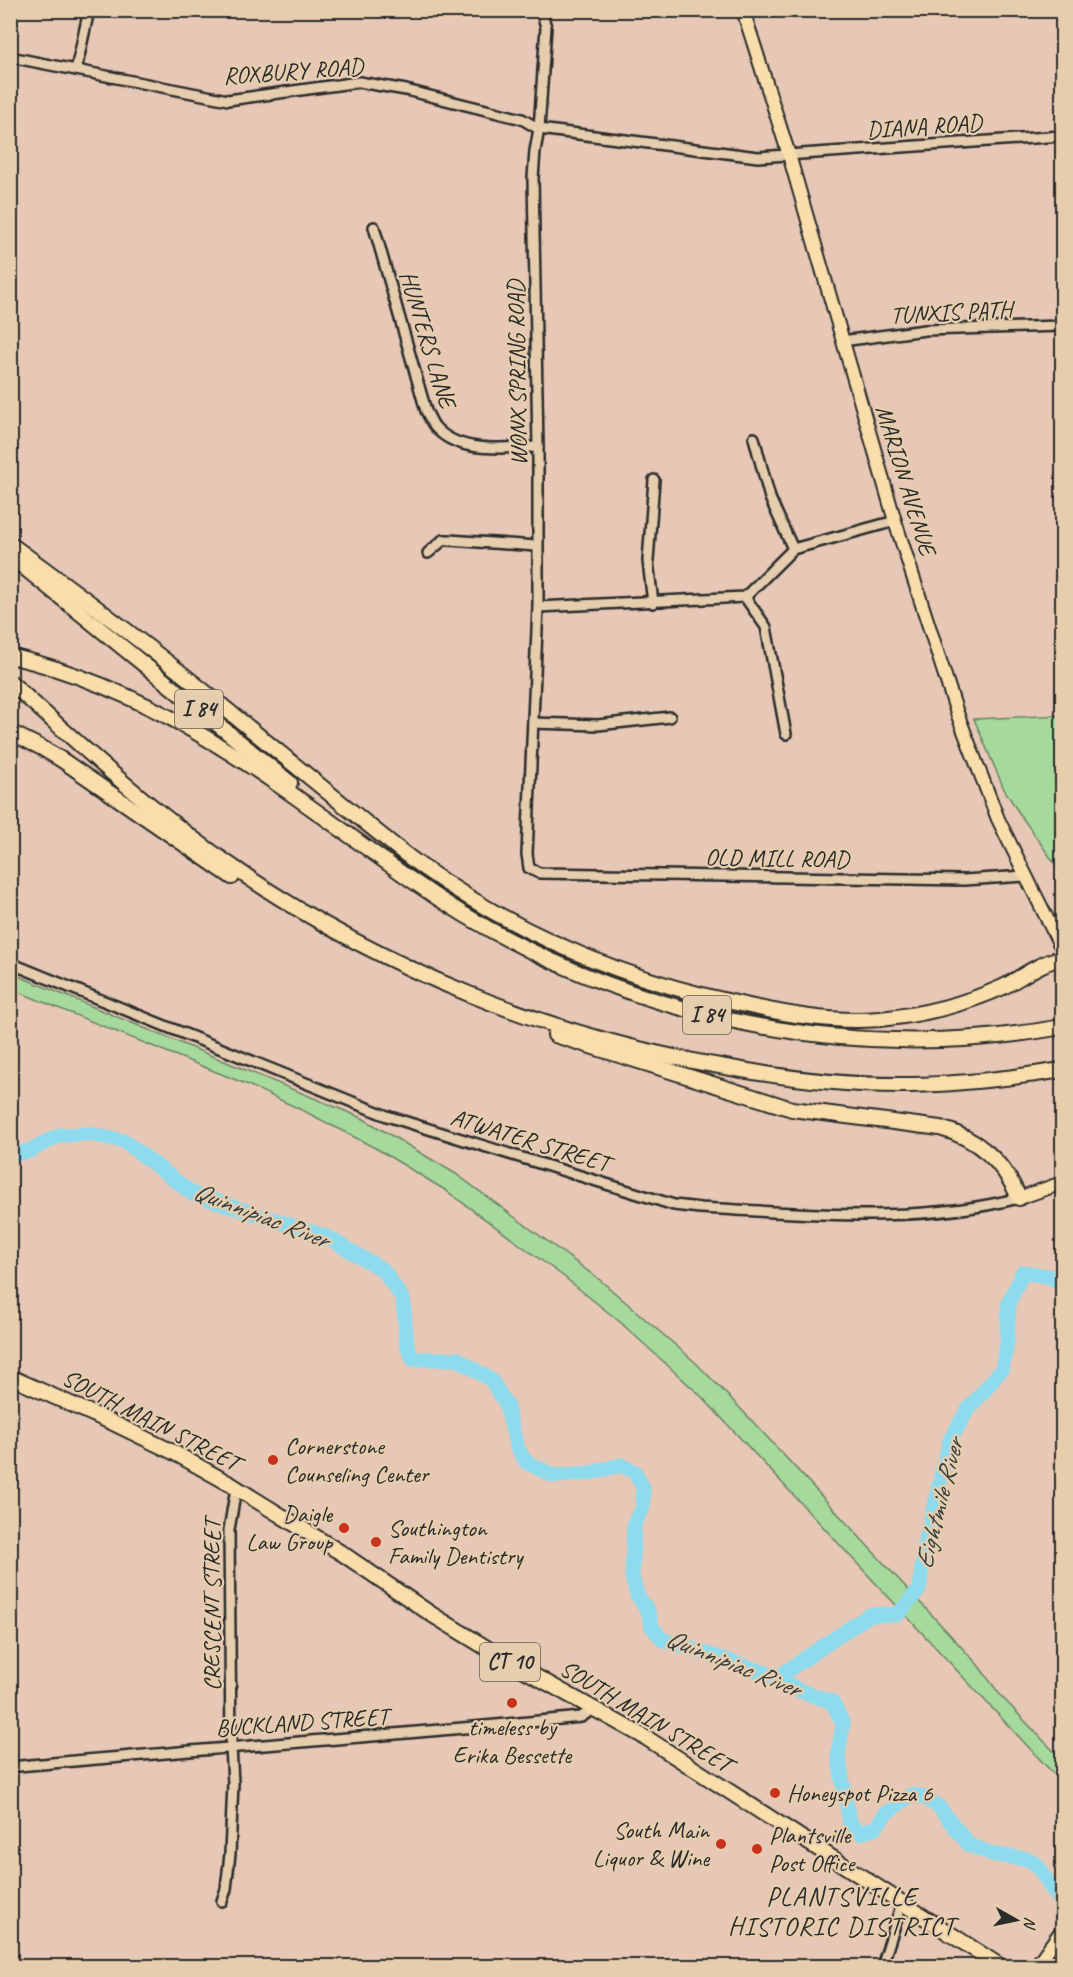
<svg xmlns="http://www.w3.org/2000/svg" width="1073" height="1977" font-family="Caveat,sans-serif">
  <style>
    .green { fill: #a6da9d; stroke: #688264; stroke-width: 1.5 }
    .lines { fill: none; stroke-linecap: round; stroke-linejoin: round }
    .river { stroke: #8edbed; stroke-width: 15 }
    .minor-casing { stroke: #2b2b2b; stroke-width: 14 }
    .major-casing { stroke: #2b2b2b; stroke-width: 16 }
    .highway-casing { stroke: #2b2b2b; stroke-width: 18 }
    .minor { stroke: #e6cdae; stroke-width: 9 }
    .major { stroke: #f9deab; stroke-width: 12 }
    .highway { stroke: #f9deab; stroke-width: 14 }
    .poi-dot { fill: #c8321e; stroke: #e6cdae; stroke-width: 2 }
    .labels { text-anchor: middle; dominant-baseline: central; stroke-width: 4.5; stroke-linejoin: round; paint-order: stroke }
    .shield { fill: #e6cdae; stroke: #635c52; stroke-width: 1.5 }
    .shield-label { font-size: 22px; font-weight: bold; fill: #2b2b2b }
    .street-label { font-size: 24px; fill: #2b2b2b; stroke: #e6cdae }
    .poi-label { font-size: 24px; fill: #2b2b2b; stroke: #e6cdae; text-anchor: start }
    .water-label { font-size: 26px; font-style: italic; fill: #353d3e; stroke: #e6cdae }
    .neighbourhood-label { font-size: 26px; letter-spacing: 1.5px; fill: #2b2b2b; stroke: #e6cdae }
  </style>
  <rect width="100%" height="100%" fill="#e7c8b6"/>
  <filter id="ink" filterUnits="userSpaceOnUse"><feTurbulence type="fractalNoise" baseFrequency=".0167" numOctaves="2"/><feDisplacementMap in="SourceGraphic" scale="12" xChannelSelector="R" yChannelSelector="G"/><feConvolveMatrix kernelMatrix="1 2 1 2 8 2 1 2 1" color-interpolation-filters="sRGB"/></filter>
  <g filter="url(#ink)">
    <!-- green -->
    <g class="green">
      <polygon points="1062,715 1062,874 1019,813 1004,789 974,719"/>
      <polygon points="11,973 362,1118 456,1174 600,1280 696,1363 740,1408 978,1665 1001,1696 1062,1760 1062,1783 701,1396 620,1322 563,1276 445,1190 377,1149 306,1112 246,1084 11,989"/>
    </g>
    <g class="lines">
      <!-- river -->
      <g class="river">
        <polyline points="10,1155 29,1151 60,1135 89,1134 124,1141 193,1194 327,1237 383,1270 403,1299 407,1345 413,1359 458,1359 491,1380 506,1404 517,1447 526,1462 554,1476 590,1473 621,1465 635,1472 643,1488 643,1507 634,1524 632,1577 637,1595 648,1611 652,1627 663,1640 778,1677 798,1690 832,1702 843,1723 838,1754 850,1823 861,1833 876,1827 886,1813 911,1795 923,1797 939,1807 969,1845 995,1855 1028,1859 1037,1865 1062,1905"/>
        <polyline points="778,1677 869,1615 898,1614 919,1590 925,1543 950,1440 967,1411 1002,1369 1007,1343 1009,1302 1023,1272 1052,1277 1062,1286"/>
      </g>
      <!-- minor casing -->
      <g class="minor-casing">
        <g id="minor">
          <polyline points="541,10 546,27 539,129 535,151 533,178 538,447 538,607 527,854 529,868 539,873 964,880 1025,876"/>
          <polyline points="10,57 228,100 359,82 406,90 522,119 539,129 758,157 1062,136"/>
          <polyline points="76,70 89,10"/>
          <path d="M374,227L426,411C429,416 431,422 435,427C459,455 505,447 538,447"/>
          <polyline points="842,341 925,330 1062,326"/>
          <polyline points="754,438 770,498 793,549"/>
          <polyline points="428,553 443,540 449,540 537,546"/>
          <polyline points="745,597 766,627 786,734"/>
          <polyline points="653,603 648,561 654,480"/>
          <polyline points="538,607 745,597 793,549 895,521"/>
          <polyline points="533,723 598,725 670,717"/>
          <path d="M10,963L387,1116L674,1205L700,1208C807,1213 915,1225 1019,1198"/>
          <path d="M10,1767C201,1749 391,1736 581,1717L595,1708"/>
          <polyline points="222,1901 226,1889 230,1854 233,1783 231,1747 229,1530 236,1488"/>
          <polyline points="882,1966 902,1903"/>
        </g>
      </g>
      <!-- major casing -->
      <g class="major-casing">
        <g id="major">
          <polyline points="743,10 789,155 895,521 957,713 998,819 1062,949"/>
          <polyline points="1019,1198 1062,1183"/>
          <polyline points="1036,1966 1062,1930"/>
        </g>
      </g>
      <!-- highway casing -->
      <g class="highway-casing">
        <g id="highway">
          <path d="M10,544C86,599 160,655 232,714C270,745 307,775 345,806C370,826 395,847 421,866C516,933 623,979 736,1003C783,1014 831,1023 880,1019C922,1015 965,1004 1003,987C1022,977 1041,962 1062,958"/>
          <polyline points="10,556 290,783"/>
          <path d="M10,656C168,693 282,788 410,879C597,1012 837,1068 1062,1027"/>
          <path d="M10,682C81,746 151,811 230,865C380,969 552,1038 731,1068C790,1079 851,1086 911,1085C962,1084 1012,1078 1062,1070"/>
          <polyline points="10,732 42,748 62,760 232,877"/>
          <path d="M555,1035L792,1109L940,1128C977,1138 1004,1162 1019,1198"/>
          <polyline points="10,1377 111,1422 173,1452 230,1484 343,1554 431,1614 508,1661 648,1739 1000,1966"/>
        </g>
      </g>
      <!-- minor -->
      <use href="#minor" class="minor"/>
      <!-- major -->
      <use href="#major" class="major"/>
      <!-- highway -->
      <use href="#highway" class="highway"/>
    </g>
  </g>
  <!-- markers -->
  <g class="poi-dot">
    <circle cx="273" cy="1460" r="6"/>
    <circle cx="344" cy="1528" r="6"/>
    <circle cx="376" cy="1542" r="6"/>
    <circle cx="512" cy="1703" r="6"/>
    <circle cx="775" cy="1793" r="6"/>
    <circle cx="721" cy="1844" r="6"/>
    <circle cx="757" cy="1849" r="6"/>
  </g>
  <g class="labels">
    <!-- shield labels -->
    <g class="shield">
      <rect x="175" y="690" width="48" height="38" rx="4.5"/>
      <rect x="683" y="996" width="48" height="38" rx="4.5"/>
      <rect x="480" y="1643" width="60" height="38" rx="4.5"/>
    </g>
    <g class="shield-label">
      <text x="199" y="709">I 84</text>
      <text x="707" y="1015">I 84</text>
      <text x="510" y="1662">CT 10</text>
    </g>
    <!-- street labels -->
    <g class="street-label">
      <text transform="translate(293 71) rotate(-4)">ROXBURY ROAD</text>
      <text transform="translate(924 126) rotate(-4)">DIANA ROAD</text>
      <text transform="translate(951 312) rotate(-3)">TUNXIS PATH</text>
      <text transform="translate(428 339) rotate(73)">HUNTERS LANE</text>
      <text transform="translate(517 373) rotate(-91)">WONX SPRING ROAD</text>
      <text transform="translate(906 480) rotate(73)">MARION AVENUE</text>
      <text transform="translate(777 858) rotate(1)">OLD MILL ROAD</text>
      <text transform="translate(530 1140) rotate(17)">ATWATER STREET</text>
      <text transform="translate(151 1420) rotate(27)">SOUTH MAIN STREET</text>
      <text transform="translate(212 1605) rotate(-90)">CRESCENT STREET</text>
      <text transform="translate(646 1716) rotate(31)">SOUTH MAIN STREET</text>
      <text transform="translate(302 1722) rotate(-4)">BUCKLAND STREET</text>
    </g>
    <!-- poi labels -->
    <g class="poi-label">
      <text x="285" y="1446">Cornerstone<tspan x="285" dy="28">Counseling Center</tspan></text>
      <text x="332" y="1514" text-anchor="end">Daigle<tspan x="332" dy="28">Law Group</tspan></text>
      <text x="388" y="1528">Southington<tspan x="388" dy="28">Family Dentistry</tspan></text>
      <text x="512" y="1727" text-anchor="middle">timeless by<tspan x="512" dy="28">Erika Bessette</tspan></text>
      <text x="787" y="1793">Honeyspot Pizza 6</text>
      <text x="709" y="1830" text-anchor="end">South Main<tspan x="709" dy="28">Liquor &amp; Wine</tspan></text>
      <text x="769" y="1835">Plantsville<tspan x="769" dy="28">Post Office</tspan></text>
    </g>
    <!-- water labels -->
    <g class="water-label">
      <text transform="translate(261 1215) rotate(21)">Quinnipiac River</text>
      <text transform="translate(939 1504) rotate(-76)">Eightmile River</text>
      <text transform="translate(733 1663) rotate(22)">Quinnipiac River</text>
    </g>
    <!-- neighbourhood labels -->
    <g class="neighbourhood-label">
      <text x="842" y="1896">PLANTSVILLE<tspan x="842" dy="30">HISTORIC DISTRICT</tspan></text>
    </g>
  </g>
  <!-- margin -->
  <rect width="1073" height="1977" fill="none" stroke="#e6cdae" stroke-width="36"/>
  <rect x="18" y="18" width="1037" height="1941" fill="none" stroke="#2b2b2b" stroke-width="2" filter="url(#ink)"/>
  <!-- north arrow -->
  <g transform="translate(1016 1920) rotate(99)" stroke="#e6cdae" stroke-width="4.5" paint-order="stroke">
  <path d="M0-4.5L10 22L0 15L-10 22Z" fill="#2b2b2b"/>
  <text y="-9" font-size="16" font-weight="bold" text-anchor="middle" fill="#2b2b2b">N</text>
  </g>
</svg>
